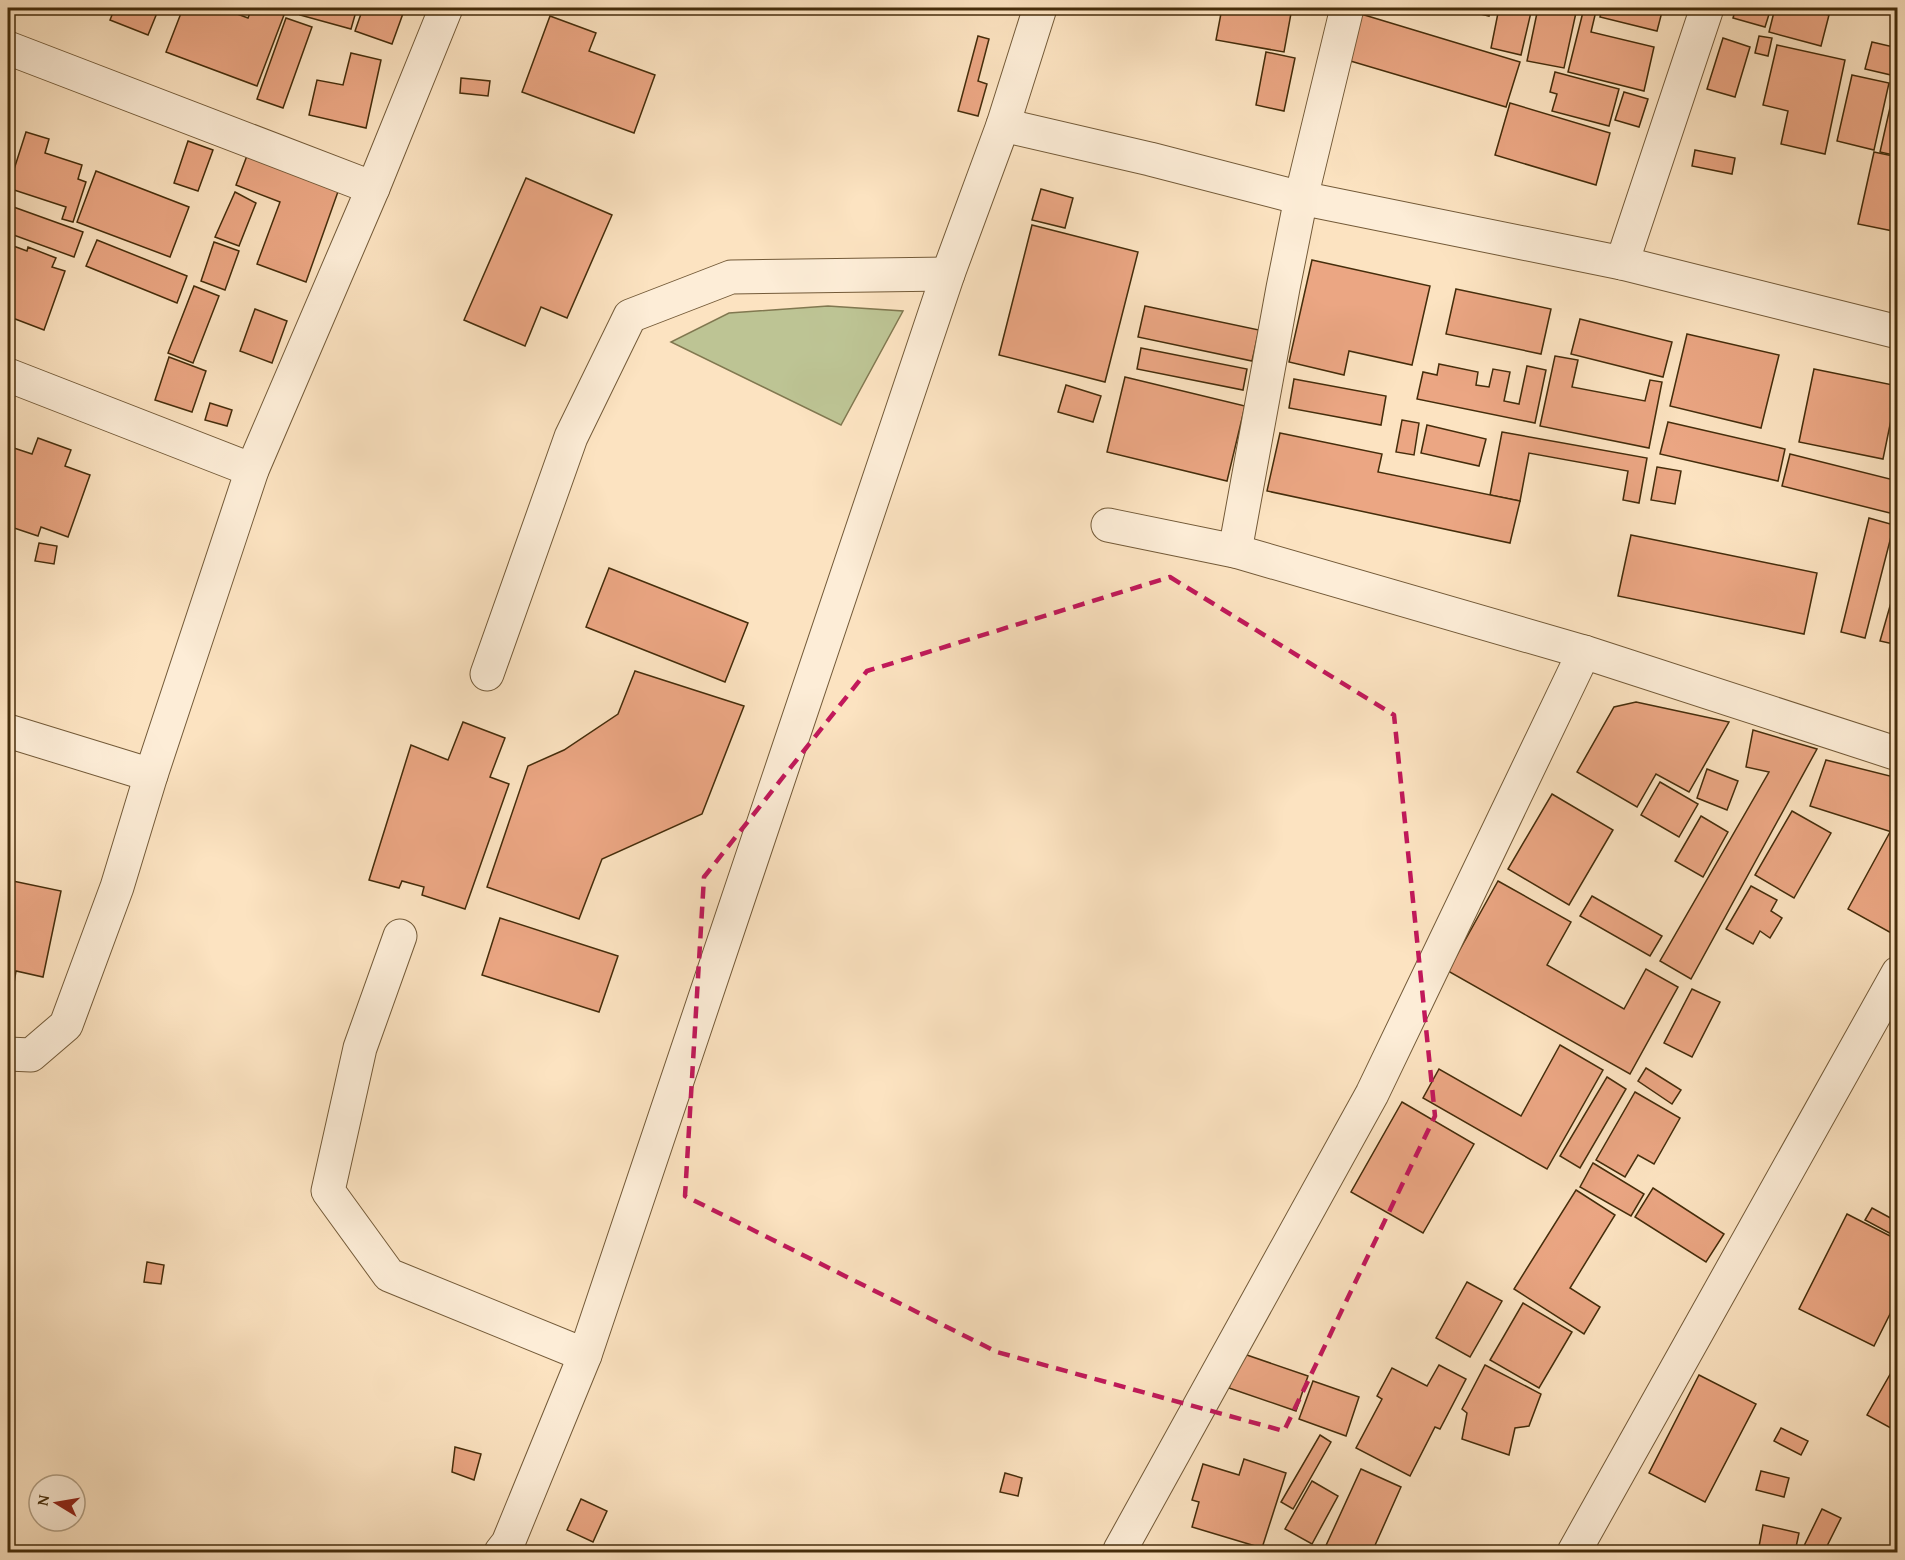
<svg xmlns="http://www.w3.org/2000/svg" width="1905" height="1560" font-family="'Gentium Book Plus',serif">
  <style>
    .green { fill: #bdc494; stroke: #817850; stroke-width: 1.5 }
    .building { fill: #eba683; stroke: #452d0b; stroke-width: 1.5 }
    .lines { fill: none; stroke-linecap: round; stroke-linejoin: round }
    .minor-casing { stroke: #735a38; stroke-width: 35 }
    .minor { stroke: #fdedd7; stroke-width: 33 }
    .marked { fill: none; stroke: #c2185b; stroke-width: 4.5; stroke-dasharray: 12 8; stroke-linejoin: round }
  </style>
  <rect width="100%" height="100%" fill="#fce3c1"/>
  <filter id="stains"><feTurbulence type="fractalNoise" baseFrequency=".00333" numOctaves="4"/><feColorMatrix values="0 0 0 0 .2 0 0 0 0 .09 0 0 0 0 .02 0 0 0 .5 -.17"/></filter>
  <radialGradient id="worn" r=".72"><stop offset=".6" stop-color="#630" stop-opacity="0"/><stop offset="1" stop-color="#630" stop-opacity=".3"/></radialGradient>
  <!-- green -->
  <polygon class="green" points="828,306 903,311 841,425 671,342 729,313"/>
  <!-- building -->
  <g class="building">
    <polygon points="108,8 159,8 148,35 110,20 114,10"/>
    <polygon points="183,8 221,8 248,18 252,8 264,8 284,15 257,86 166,52"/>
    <polygon points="271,8 289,8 287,13"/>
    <polygon points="302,8 357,8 351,29 300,15"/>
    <polygon points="363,8 405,8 392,44 355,31"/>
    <polygon points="1222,8 1292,8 1284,52 1216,40"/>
    <polygon points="1456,8 1491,8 1489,16"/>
    <polygon points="1499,8 1532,8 1521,55 1491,48"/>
    <polygon points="1538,8 1577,8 1564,68 1527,61"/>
    <polygon points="1584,8 1596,11 1591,32 1654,47 1644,91 1568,72"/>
    <polygon points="1602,8 1663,8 1657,31 1600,17"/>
    <polygon points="1736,8 1771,8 1765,27 1733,18"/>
    <polygon points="1775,8 1827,8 1825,14 1829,15 1821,46 1769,32"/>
    <polygon points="1361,14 1520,62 1506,107 1347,60"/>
    <polygon points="550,16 596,33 589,51 655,75 634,133 522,92"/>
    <polygon points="286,18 312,27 283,108 257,99"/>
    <polygon points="978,36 989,39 978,81 987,84 978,116 958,111"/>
    <polygon points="1759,36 1772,38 1768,56 1755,53"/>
    <polygon points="1723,38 1750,47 1735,97 1707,89"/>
    <polygon points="1872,42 1898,48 1891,75 1865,69"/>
    <polygon points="1777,45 1845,60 1825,154 1781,144 1788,111 1763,105"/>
    <polygon points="1266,52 1295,58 1284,111 1256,105"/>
    <polygon points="351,53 381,60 366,128 309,115 317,80 343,85"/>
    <polygon points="1555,72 1619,89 1609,126 1552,111 1557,94 1550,92"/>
    <polygon points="1852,75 1889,83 1874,150 1837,141"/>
    <polygon points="461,78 490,81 488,96 460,93"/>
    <polygon points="1894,90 1898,91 1898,156 1880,152"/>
    <polygon points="1624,92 1648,99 1639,127 1615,120"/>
    <polygon points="1510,103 1610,133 1596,185 1495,155"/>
    <polygon points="26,132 49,139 45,153 82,165 78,179 86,182 73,222 62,219 66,207 8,188"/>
    <polygon points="188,141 213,150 198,191 174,183"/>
    <polygon points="1695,150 1735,158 1732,174 1692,166"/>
    <polygon points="1874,152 1898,157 1898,232 1858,224"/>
    <polygon points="248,153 340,186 306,282 257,264 280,202 236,185"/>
    <polygon points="96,171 189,207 170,257 77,222"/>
    <polygon points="526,178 612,215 567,318 541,307 525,346 464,320"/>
    <polygon points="1041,189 1073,198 1065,228 1032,220"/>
    <polygon points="235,192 256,203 239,246 215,237"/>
    <polygon points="8,205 83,232 74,257 8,233"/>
    <polygon points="1032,225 1138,252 1105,382 999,355"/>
    <polygon points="97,240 187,276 177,303 86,266"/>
    <polygon points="214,242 239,251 225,290 201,281"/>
    <polygon points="8,244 27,251 28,247 56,258 52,267 65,271 44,330 10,317 14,307 8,304"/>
    <polygon points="1312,260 1430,286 1412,365 1349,351 1344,375 1289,362"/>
    <polygon points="194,286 219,296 193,363 168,353"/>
    <polygon points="1456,289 1551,309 1541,354 1446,334"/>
    <polygon points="1145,306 1259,330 1252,361 1138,337"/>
    <polygon points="255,309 287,321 272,363 240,351"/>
    <polygon points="1580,319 1672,342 1663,377 1571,354"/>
    <polygon points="1687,334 1779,355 1761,428 1670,406"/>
    <polygon points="1141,348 1247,369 1243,390 1137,369"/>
    <polygon points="1555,356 1578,360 1572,387 1645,401 1650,380 1662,382 1649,448 1540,426"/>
    <polygon points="169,357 206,371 192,412 155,400"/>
    <polygon points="1439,364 1478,372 1476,385 1489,387 1493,369 1510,372 1504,401 1519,404 1527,366 1546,370 1535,423 1417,399 1423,372 1437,375"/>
    <polygon points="1814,369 1898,386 1883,459 1799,442"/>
    <polygon points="1125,377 1245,406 1227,481 1107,452"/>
    <polygon points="1294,379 1386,396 1381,425 1289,408"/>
    <polygon points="1066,385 1101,396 1093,422 1058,412"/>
    <polygon points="210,403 232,410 227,426 205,420"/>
    <polygon points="1402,420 1419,423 1414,455 1396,452"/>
    <polygon points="1668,422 1785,449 1778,481 1660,454"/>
    <polygon points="1427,425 1486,439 1479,466 1421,453"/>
    <polygon points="1502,432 1647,458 1639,503 1623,500 1628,471 1529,453 1520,501 1490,495"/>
    <polygon points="1280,433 1382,454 1378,472 1520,501 1510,543 1267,491"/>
    <polygon points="38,438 71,450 65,466 90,475 68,537 41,527 38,536 8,526 9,516 8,516 8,446 32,454"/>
    <polygon points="1790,454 1898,481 1898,515 1782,486"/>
    <polygon points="1657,467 1681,471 1675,504 1651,500"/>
    <polygon points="1869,518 1894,525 1865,638 1841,632"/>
    <polygon points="1631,535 1817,573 1804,634 1618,596"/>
    <polygon points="39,543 57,546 54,564 35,561"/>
    <polygon points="609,568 748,623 725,682 586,627"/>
    <polygon points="1896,585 1898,586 1898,645 1880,641"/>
    <polygon points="635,671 744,706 702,814 602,859 579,919 487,887 528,766 564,750 618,714"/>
    <polygon points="1636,702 1729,722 1689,792 1656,774 1637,807 1577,772 1614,707"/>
    <polygon points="463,722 505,738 490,777 509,784 465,909 422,895 424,887 402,881 399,888 369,880 411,745 448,760"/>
    <polygon points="1753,730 1817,749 1691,979 1660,961 1769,772 1746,767"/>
    <polygon points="1826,760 1898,778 1898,834 1810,806"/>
    <polygon points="1707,769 1738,781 1727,810 1697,798"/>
    <polygon points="1660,782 1698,804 1679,837 1641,815"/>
    <polygon points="1552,794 1613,830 1569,905 1508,869"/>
    <polygon points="1792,811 1831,833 1794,898 1755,875"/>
    <polygon points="1701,816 1728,832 1703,877 1675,861"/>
    <polygon points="1890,832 1898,834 1898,926 1893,934 1848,909"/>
    <polygon points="8,880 61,891 43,977 16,971 14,983 8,981"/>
    <polygon points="1498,881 1571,922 1547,965 1624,1009 1646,969 1678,987 1630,1074 1448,971"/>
    <polygon points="1751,886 1777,900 1771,911 1782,918 1770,938 1760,931 1753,944 1726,929"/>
    <polygon points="1592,896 1662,936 1650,956 1580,916"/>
    <polygon points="500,918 618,956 599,1012 482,975"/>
    <polygon points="1692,989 1720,1002 1692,1057 1664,1043"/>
    <polygon points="1560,1045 1603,1070 1547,1169 1423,1098 1439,1069 1521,1116"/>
    <polygon points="1646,1068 1681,1090 1672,1104 1638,1081"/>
    <polygon points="1607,1077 1626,1089 1580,1168 1560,1156"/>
    <polygon points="1635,1092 1680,1118 1654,1164 1638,1155 1625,1177 1596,1160"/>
    <polygon points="1402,1102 1474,1144 1423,1233 1351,1192"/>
    <polygon points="1593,1163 1644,1194 1631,1216 1580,1187"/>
    <polygon points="1653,1188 1724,1234 1706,1262 1635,1217"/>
    <polygon points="1576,1190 1615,1215 1570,1288 1600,1307 1584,1334 1514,1289"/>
    <polygon points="1872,1208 1898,1222 1898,1231 1895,1236 1865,1220"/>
    <polygon points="1847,1214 1898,1240 1898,1298 1874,1346 1799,1309"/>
    <polygon points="147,1262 164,1265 161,1284 144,1282"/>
    <polygon points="1467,1282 1502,1301 1470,1357 1436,1338"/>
    <polygon points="1523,1303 1572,1332 1539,1388 1490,1360"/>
    <polygon points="1241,1353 1308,1376 1296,1411 1229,1388"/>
    <polygon points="1896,1364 1898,1364 1898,1432 1867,1415"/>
    <polygon points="1439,1365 1466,1379 1440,1429 1435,1427 1410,1476 1356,1448 1382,1399 1377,1396 1392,1368 1427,1386"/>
    <polygon points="1485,1365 1541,1394 1529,1426 1515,1428 1509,1455 1462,1439 1467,1413 1462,1409"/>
    <polygon points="1699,1375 1756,1404 1705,1502 1649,1473"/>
    <polygon points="1313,1381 1359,1397 1346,1436 1299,1419"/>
    <polygon points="1781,1428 1808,1441 1801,1455 1774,1441"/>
    <polygon points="1320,1435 1331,1442 1293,1509 1281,1502"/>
    <polygon points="455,1447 481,1454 474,1480 452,1472"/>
    <polygon points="1244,1459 1286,1473 1262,1548 1192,1527 1199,1502 1192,1500 1203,1464 1239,1475"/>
    <polygon points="1361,1469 1401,1487 1372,1552 1323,1552"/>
    <polygon points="1761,1471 1789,1478 1784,1497 1756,1490"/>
    <polygon points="1005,1473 1022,1478 1018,1496 1000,1492"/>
    <polygon points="1312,1481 1338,1496 1312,1544 1285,1529"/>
    <polygon points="581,1499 607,1511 593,1542 567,1530"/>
    <polygon points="1822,1509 1841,1518 1824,1552 1801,1552"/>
    <polygon points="1763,1525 1799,1533 1795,1552 1758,1552"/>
    <polygon points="1282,1546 1304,1551 1304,1552 1281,1552"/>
    <polygon points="1135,1547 1163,1552 1132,1552"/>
  </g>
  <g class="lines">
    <!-- minor casing -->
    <g class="minor-casing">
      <g id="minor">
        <polyline points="8,48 373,188"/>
        <polyline points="1003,125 1150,159 1301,198 1622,263 1898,332"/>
        <polyline points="1622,263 1707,8"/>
        <polyline points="8,375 252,470"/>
        <polyline points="1108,525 1235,551 1584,652 1898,754"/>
        <polyline points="1235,551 1283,288 1301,198 1347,8"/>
        <polyline points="487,674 571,437 630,316 731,277 948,274"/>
        <polyline points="8,731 151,775"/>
        <polyline points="400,936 360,1048 328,1191 389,1275 585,1355"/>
        <polyline points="8,1054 31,1055 66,1025 117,887 151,775 252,470 373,188 446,8"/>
        <polyline points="1120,1550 1372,1094 1584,652"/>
        <polyline points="501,1552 508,1543 585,1355 948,274 1003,125 1040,8"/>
        <polyline points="1574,1552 1898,973"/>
      </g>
    </g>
    <!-- minor -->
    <use href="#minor" class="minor"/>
  </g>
  <!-- marked area -->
  <path class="marked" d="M1170,577L1394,715L1435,1116L1284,1431L997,1352L685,1196L704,877L867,671Z"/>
  <!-- margin -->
  <rect width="1905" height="1560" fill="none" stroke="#fce3c1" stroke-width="30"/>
  <rect x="9" y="9" width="1887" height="1542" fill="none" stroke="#452d0b" stroke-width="3"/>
  <rect x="15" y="15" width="1875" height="1530" fill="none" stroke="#452d0b" stroke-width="1.5"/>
  <!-- north arrow -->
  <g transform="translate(57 1503) rotate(281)"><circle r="28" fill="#fdedd7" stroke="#b3a085" stroke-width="1.5"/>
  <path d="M0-4.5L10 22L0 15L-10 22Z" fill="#8f2418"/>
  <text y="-9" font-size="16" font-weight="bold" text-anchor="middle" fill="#452d0b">N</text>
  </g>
  <rect width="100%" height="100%" filter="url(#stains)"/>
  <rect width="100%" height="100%" fill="url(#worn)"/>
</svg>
